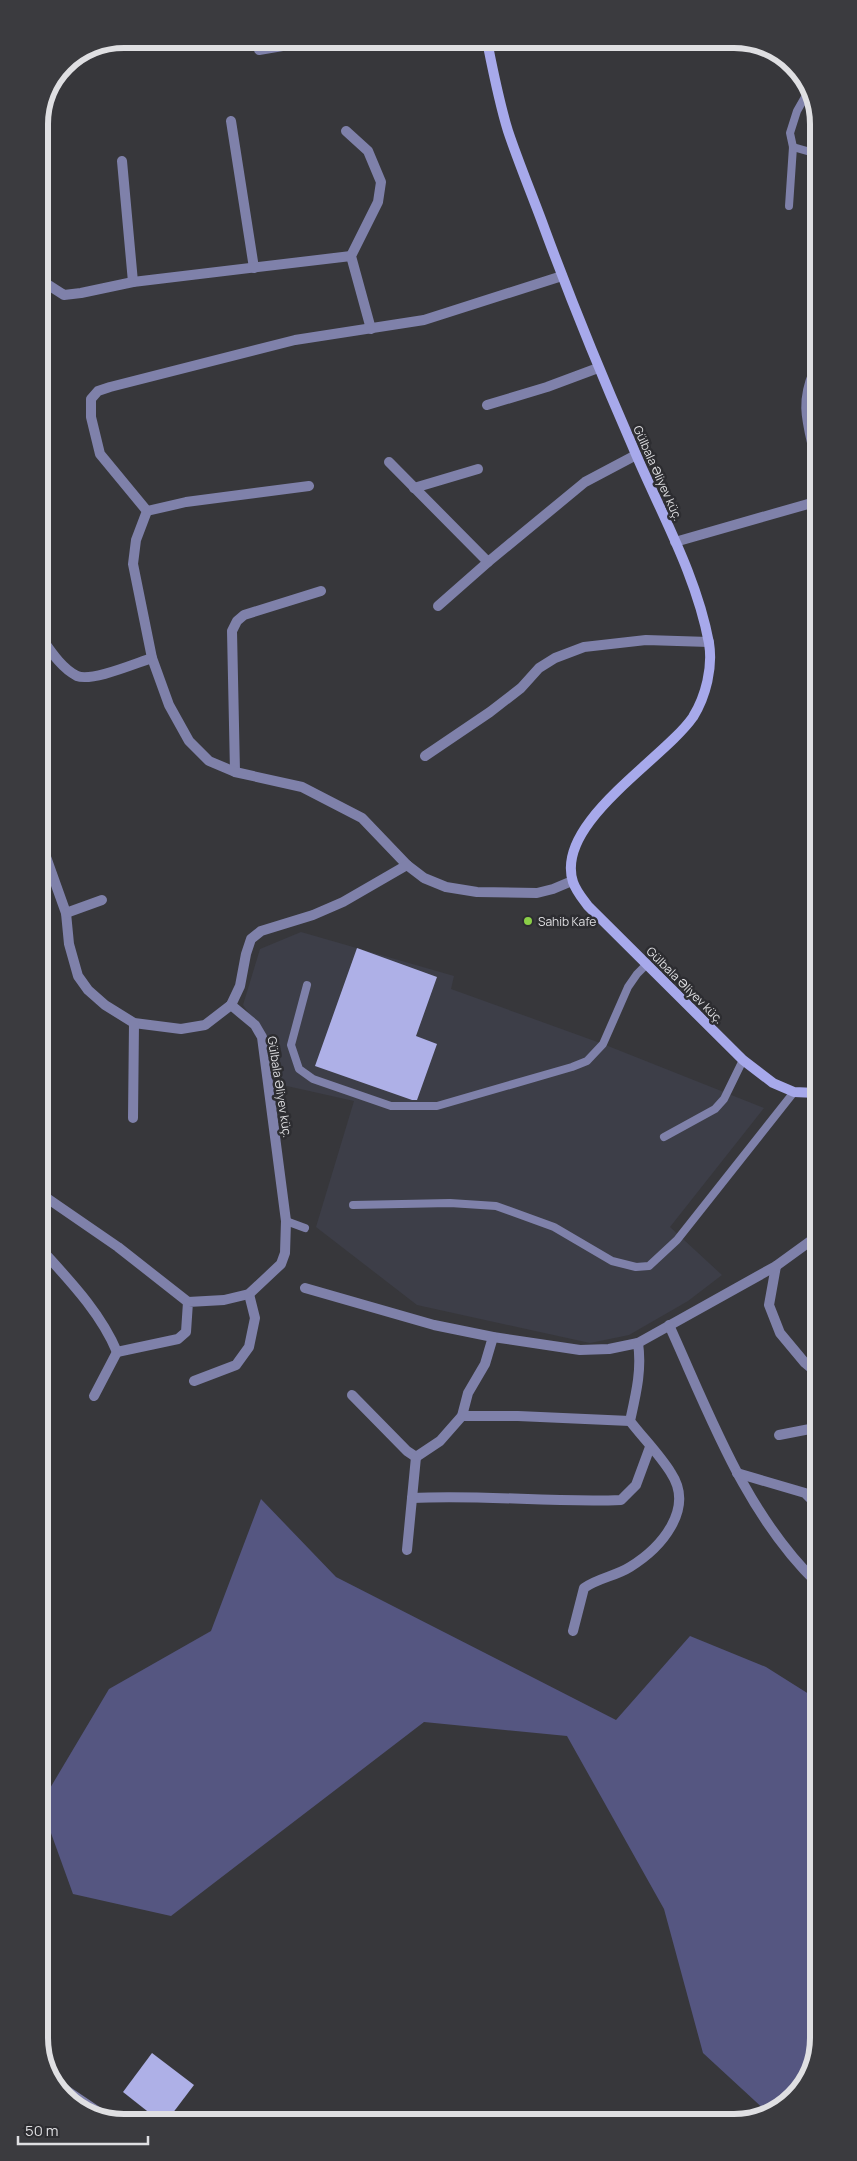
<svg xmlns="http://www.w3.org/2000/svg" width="857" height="2161" font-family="Manrope,sans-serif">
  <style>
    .built { fill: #3d3e48 }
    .green { fill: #555681 }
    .building { fill: #aeb0e7 }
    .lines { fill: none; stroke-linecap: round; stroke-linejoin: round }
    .lane { stroke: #7f81aa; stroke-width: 8 }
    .street { stroke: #7f81aa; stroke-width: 10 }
    .secondary { stroke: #a7a9eb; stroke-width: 10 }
    .poi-dot { fill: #8ace47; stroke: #2d2d31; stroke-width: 2 }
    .labels { text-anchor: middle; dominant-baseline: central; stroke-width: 5; stroke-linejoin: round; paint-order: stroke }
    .street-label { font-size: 12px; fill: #dfdfe2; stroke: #2d2d31 }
    .poi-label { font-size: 12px; fill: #dfdfe2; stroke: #2d2d31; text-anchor: start }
    .rim { fill: none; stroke: #dfdfe2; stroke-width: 6 }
  </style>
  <rect width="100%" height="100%" fill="#37373b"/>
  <!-- built -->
  <polygon class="built" points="301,932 454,976 451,989 603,1044 764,1108 670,1227 722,1275 688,1301 629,1335 590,1343 417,1305 316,1227 354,1101 269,1082 267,1040 243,1005 260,949"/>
  <!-- green -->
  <polygon class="green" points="261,1499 336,1577 616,1720 690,1636 766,1667 812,1696 817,1701 818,2038 801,2089 768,2113 703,2053 664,1909 567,1736 424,1722 171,1916 73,1894 43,1811 43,1800 109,1689 211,1631"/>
  <!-- building -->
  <g class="building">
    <polygon points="357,948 437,977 416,1036 437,1044 417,1100 412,1100 315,1066"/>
    <polygon points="152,2053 194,2085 166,2122 161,2122 123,2092"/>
  </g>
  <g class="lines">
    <!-- lane -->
    <g class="lane">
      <polyline points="793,147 814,153"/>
      <polyline points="789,206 793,147 790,133 797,111 809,90"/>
      <polyline points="307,985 291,1045 299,1069 313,1079 391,1106 437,1106 572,1067 587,1061 603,1044 628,987 637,974 647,964"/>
      <polyline points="664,1137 715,1109 724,1099 743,1060"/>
      <polyline points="353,1205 450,1203 496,1206 554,1227 612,1261 636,1267 649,1266 677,1240 794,1092"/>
      <polyline points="286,1221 305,1228"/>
    </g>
    <!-- street -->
    <g class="street">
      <polyline points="88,47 94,45"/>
      <polyline points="259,50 300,43"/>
      <polyline points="231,121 254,268"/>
      <polyline points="346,131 368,151 381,182 378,202 351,256 371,329"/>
      <polyline points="122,161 133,282"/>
      <polyline points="39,279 64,295 81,293 133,282 351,256"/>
      <path d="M814,372C800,404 808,423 815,456"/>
      <polyline points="487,405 547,387 598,368"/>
      <polyline points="389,462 488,562 585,482 636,455"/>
      <polyline points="414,488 478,469"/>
      <polyline points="147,511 186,502 309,486"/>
      <polyline points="675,542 815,502"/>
      <polyline points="438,606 488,562"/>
      <path d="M40,636C50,650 61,668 77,676C92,682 136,663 152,658"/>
      <polyline points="425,756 490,712 521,688 539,668 555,658 584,647 646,640 709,642"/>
      <polyline points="235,772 232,631 237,621 244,615 321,591"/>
      <polyline points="41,843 66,913 69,944 78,976 88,990 105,1005 134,1023 181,1029 205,1025 231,1005"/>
      <polyline points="407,865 362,818 302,787 235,772 209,761 189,741 169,705 152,658 133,564 136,540 147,511 100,454 91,417 91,399 98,391 110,387 295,340 424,320 562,276"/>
      <polyline points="66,913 102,900"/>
      <polyline points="133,1118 134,1023"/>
      <polyline points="41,1194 118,1247 188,1302"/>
      <path d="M41,1249C69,1280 101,1313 117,1352"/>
      <polyline points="776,1266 769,1305 780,1333 805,1363 817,1373"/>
      <polyline points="305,1288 434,1325 493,1337 580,1350 609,1349 638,1343 776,1266 816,1237"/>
      <path d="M669,1325C710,1415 745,1513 817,1583"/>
      <polyline points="117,1352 178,1339 186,1332 188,1302 224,1300 249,1294 281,1264 285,1253 286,1221 262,1037 255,1025 231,1005 240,986 246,954 251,939 261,931 313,915 343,902 407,865 424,878 446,887 477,892 537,893 553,889 572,881"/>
      <polyline points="194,1381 236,1365 249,1347 255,1318 249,1294"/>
      <polyline points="352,1395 407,1451 416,1457 440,1441 462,1416 468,1393 485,1364 493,1337"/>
      <polyline points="94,1396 117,1352"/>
      <polyline points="462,1416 518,1416 630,1421"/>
      <polyline points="779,1435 815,1428 817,1425"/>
      <polyline points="737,1473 805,1493 817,1505"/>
      <path d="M412,1498C482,1494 551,1503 621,1500L636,1485L650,1447"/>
      <polyline points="407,1550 416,1457"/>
      <path d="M573,1631L584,1588C598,1578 616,1576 630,1567C661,1548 695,1509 671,1473C660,1455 643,1438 630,1421C636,1394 642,1370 638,1343"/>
      <polyline points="58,2085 107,2118"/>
    </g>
    <!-- secondary -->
    <path class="secondary" d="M487,41C493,71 499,102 508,131C519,164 533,197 545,230C572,303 601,374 632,445C659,510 696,573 709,643C713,667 706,696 693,717C663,760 554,823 573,882C576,891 582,898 588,906L743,1060L773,1083L794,1092L816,1093"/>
  </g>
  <!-- markers -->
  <circle class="poi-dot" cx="528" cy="921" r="5"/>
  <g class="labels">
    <!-- street labels -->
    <g class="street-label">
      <text transform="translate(658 473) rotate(66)">Gülbala Əliyev küç.</text>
      <text transform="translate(685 985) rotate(45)">Gülbala Əliyev küç.</text>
      <text transform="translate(280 1087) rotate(81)">Gülbala Əliyev küç.</text>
    </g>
    <!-- poi labels -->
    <g class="poi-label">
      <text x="538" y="921">Sahib Kafe</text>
    </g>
  </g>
  <!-- crop -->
  <path d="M0 0H857V2161H0ZM124 48H734A76 76 0 0 1 810 124V2038A76 76 0 0 1 734 2114H124A76 76 0 0 1 48 2038V124A76 76 0 0 1 124 48Z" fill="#3b3b3f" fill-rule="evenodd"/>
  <path class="rim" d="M124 48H734A76 76 0 0 1 810 124V2038A76 76 0 0 1 734 2114H124A76 76 0 0 1 48 2038V124A76 76 0 0 1 124 48Z"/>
  <!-- scale -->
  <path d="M18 2136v8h130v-8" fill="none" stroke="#dfdfe2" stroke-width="2.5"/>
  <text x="25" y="2136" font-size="15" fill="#dfdfe2" stroke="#2d2d31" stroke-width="4" paint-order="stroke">50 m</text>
</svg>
